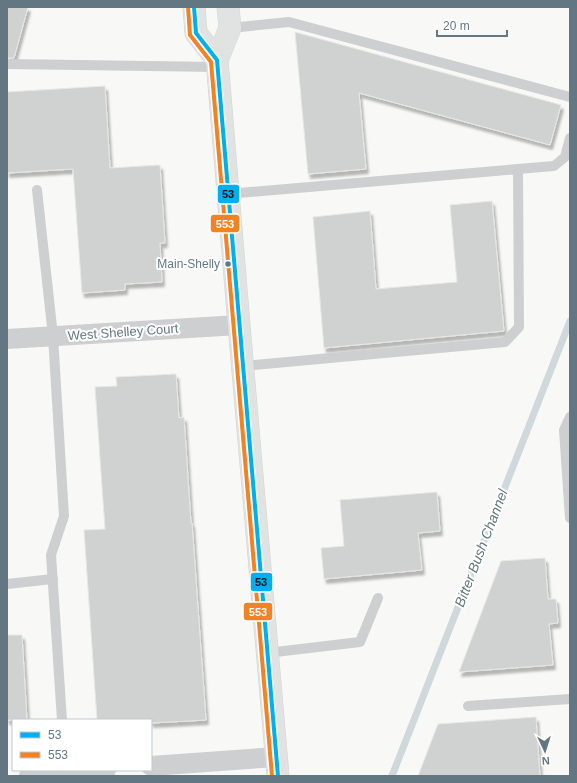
<svg xmlns="http://www.w3.org/2000/svg" width="577" height="783" font-family="Arial,sans-serif">
  <style>
    .lines { fill: none; stroke-linecap: round; stroke-linejoin: round }
    .stream { stroke: #cfd8da; stroke-width: 7 }
    .building { fill: #d0d2d2; stroke: #e7e7e6; filter: url(#shadow) }
    .secondary-casing { stroke: #d4d6d6; stroke-width: 23 }
    .service { stroke: #cecfd0; stroke-width: 10 }
    .minor { stroke: #cecfd0; stroke-width: 20 }
    .secondary { stroke: #e1e2e2; stroke-width: 22 }
    .bus-1-casing { stroke: #fff; stroke-width: 7 }
    .bus-2-casing { stroke: #fff; stroke-width: 7 }
    .bus-1 { stroke: #00aff2; stroke-width: 4 }
    .bus-2 { stroke: #f48221; stroke-width: 4 }
    .bus-dot { fill: #627782; stroke: #fff; stroke-width: 1.5 }
    .labels { text-anchor: middle; dominant-baseline: central; stroke-width: 4; stroke-linejoin: round; paint-order: stroke }
    .bus-label { font-size: 12px; fill: #627782; stroke: #fff; text-anchor: end }
    .street-label { font-size: 13px; fill: #627782; stroke: #fff }
    .water-label { font-size: 14px; font-style: italic; fill: #5e767c; stroke: #fff }
    .line-badge { stroke: #fff; stroke-width: 1.5 }
    .badge-label { font-size: 11px; text-anchor: middle; font-weight: bold; fill: #fff }
    .pale-badge-label { font-size: 11px; text-anchor: middle; font-weight: bold; fill: #111 }
  </style>
  <defs>
    <filter id="shadow"><feDropShadow dx="2.5" dy="4.5" stdDeviation="1" flood-color="#0004"/></filter>
  </defs>
  <rect width="100%" height="100%" fill="#f8f8f7"/>
  <g class="lines">
    <!-- stream -->
    <polyline class="stream" points="392,776 570,321"/>
  </g>
  <!-- building -->
  <g class="building">
    <polygon points="7,7 28,7 14,58 7,58"/>
    <polygon points="295,32 561,105 550,145 359,93 366,169 308,174"/>
    <polygon points="105,86 110,168 160,165 165,243 160,243 162,282 125,284 125,290 82,293 73,169 7,173 7,92"/>
    <polygon points="492,201 504,331 324,348 313,217 370,211 376,289 457,282 450,205"/>
    <polygon points="176,374 179,418 184,417 191,523 192,523 206,720 151,723 151,720 97,720 84,530 105,529 95,387 117,386 116,377"/>
    <polygon points="437,492 440,531 418,533 422,570 324,579 321,548 344,546 340,500"/>
    <polygon points="545,558 548,599 556,599 558,623 549,624 553,665 459,672 501,561"/>
    <polygon points="7,635 22,635 27,720 7,720"/>
    <polygon points="536,717 540,776 418,776 438,724"/>
  </g>
  <g class="lines">
    <!-- secondary casing -->
    <g class="secondary-casing">
      <g id="secondary">
        <polyline points="194,7 196,33 217,60"/>
        <polyline points="228,7 230,28 217,60 239,325 278,776"/>
      </g>
    </g>
    <!-- service -->
    <g class="service">
      <polyline points="230,28 289,22 570,97"/>
      <polyline points="7,64 218,67"/>
      <polyline points="518,169 554,166 565,157 570,138"/>
      <polyline points="37,190 53,336 64,516 51,555 62,720"/>
      <polyline points="228,194 518,169 519,327 505,342 242,366"/>
      <polyline points="570,417 564,430 570,518"/>
      <polyline points="7,584 53,579"/>
      <polyline points="267,653 360,642 378,598"/>
      <polyline points="468,706 570,699"/>
    </g>
    <!-- minor -->
    <g class="minor">
      <polyline points="7,339 239,325"/>
      <polyline points="151,766 276,757"/>
      <polyline points="29,776 106,770"/>
    </g>
    <!-- secondary -->
    <use href="#secondary" class="secondary"/>
    <!-- bus-1 casing -->
    <g class="bus-1-casing">
      <polyline id="bus-1" points="194,7 196,33 217,60 278,776"/>
    </g>
    <!-- bus-2 casing -->
    <g class="bus-2-casing">
      <polyline id="bus-2" points="188,7 190,35 211,62 272,776"/>
    </g>
    <!-- bus-1 -->
    <use href="#bus-1" class="bus-1"/>
    <!-- bus-2 -->
    <use href="#bus-2" class="bus-2"/>
  </g>
  <!-- markers -->
  <circle class="bus-dot" cx="228" cy="264" r="3.5"/>
  <g class="labels">
    <!-- bus labels -->
    <g class="bus-label">
      <text x="220" y="264">Main-Shelly</text>
    </g>
    <!-- street labels -->
    <g class="street-label">
      <text transform="translate(123 332) rotate(-4)">West Shelley Court</text>
    </g>
    <!-- water labels -->
    <g class="water-label">
      <text transform="translate(481 548) rotate(-69)">Bitter Bush Channel</text>
    </g>
  </g>
  <g class="line-badge">
    <rect x="217" y="184" width="23" height="20" rx="4" fill="#00aff2"/>
    <rect x="210" y="214" width="30" height="19" rx="4" fill="#f48221"/>
    <rect x="250" y="572" width="23" height="20" rx="4" fill="#00aff2"/>
    <rect x="243" y="602" width="30" height="19" rx="4" fill="#f48221"/>
  </g>
  <g class="badge-label">
    <text x="225" y="228">553</text>
    <text x="258" y="616">553</text>
  </g>
  <g class="pale-badge-label">
    <text x="228" y="198">53</text>
    <text x="261" y="586">53</text>
  </g>
  <!-- border -->
  <rect width="577" height="783" fill="none" stroke="#627782" stroke-width="16"/>
  <!-- legend -->
  <rect x="12" y="719" width="140" height="52" fill="#ffffff" stroke="#c0c9cd"/>
  <rect x="20" y="732" width="20" height="6" fill="#00aff2" stroke="#c0c9cd"/>
  <text x="48" y="739" font-size="12" fill="#627782">53</text>
  <rect x="20" y="752" width="20" height="6" fill="#f48221" stroke="#c0c9cd"/>
  <text x="48" y="759" font-size="12" fill="#627782">553</text>
  <!-- north arrow -->
  <g transform="translate(545 751) rotate(176)" stroke="#ffffff" stroke-width="3" paint-order="stroke">
  <path d="M0-3L7 15L0 10L-7 15Z" fill="#627782"/>
  <text y="-6" font-size="11" font-weight="bold" text-anchor="middle" fill="#627782">N</text>
  </g>
  <!-- scale -->
  <path d="M437 30v6h70v-6" fill="none" stroke="#627782" stroke-width="2"/>
  <text x="443" y="30" font-size="12" fill="#627782" stroke="#ffffff" stroke-width="3" paint-order="stroke">20 m</text>
</svg>
